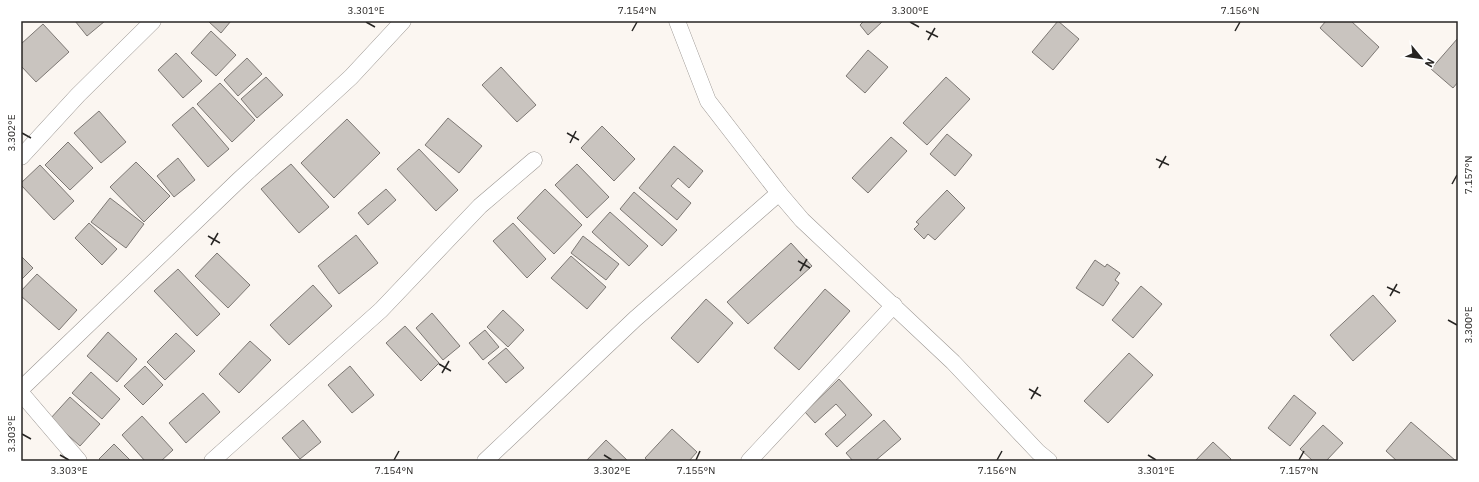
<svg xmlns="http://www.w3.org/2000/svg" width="1479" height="482" font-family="'IBM Plex Sans',sans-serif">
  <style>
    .building { fill: #c9c4bf; stroke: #7d7874 }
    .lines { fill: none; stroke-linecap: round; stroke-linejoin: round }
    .street-casing { stroke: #9a9591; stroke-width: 17 }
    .street { stroke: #fff; stroke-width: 16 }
    .ticks { fill: none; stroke: #272523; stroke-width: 1.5 }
    .neatline { fill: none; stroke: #272523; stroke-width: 1.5 }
    .ticks-label { font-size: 10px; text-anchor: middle; fill: #272523 }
  </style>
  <rect width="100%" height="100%" fill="#fbf6f1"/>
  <!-- building -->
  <g class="building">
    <polygon points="75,21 105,21 87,36"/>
    <polygon points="208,21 231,21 221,33"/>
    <polygon points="864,21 883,21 868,35 860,25"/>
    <polygon points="1058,21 1079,39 1053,70 1032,52"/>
    <polygon points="1326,21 1351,21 1379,47 1362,67 1320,28"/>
    <polygon points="43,24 69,52 36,82 21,66 21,44"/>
    <polygon points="211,31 236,55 216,76 191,53"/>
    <polygon points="1458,38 1458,82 1453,88 1431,69"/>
    <polygon points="868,50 888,67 865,93 846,76"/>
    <polygon points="176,53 202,81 183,98 158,70"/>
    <polygon points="247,58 262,74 238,96 224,80"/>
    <polygon points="501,67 536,105 517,122 482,85"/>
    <polygon points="266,77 283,95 257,118 241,99"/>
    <polygon points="946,77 970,99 927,145 903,123"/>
    <polygon points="220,83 255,120 232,142 197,104"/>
    <polygon points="193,107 229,149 208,167 172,125"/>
    <polygon points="99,111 126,142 101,163 74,133"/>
    <polygon points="448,118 482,146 459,173 425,145"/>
    <polygon points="347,119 380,153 334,198 301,163"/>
    <polygon points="602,126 635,159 614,181 581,148"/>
    <polygon points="947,134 972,155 955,176 930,154"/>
    <polygon points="891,137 907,151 868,193 852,178"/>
    <polygon points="68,142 93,168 70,190 45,165"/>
    <polygon points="674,146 703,171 689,188 678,178 671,186 691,203 677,220 639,188"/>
    <polygon points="419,149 458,190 436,211 397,169"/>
    <polygon points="178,158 195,180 174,197 157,176"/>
    <polygon points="136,162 170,196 144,222 110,187"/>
    <polygon points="291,164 329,207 299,233 261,189"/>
    <polygon points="577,164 609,197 587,218 555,185"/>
    <polygon points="40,165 74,201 54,220 21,185 21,183"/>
    <polygon points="386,189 396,200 368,225 358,213"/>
    <polygon points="545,189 582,225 554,254 517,218"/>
    <polygon points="947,190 965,208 935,240 928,234 924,239 914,229 919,224 916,222"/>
    <polygon points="634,192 677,230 662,246 620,209"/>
    <polygon points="110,198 144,224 126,248 91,222"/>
    <polygon points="610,212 648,246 629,266 592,232"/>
    <polygon points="89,223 117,249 102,265 75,238"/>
    <polygon points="513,223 546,259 527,278 493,241"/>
    <polygon points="356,235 378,263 339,294 318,266"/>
    <polygon points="583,236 619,264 606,280 571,253"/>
    <polygon points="791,243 812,266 748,324 727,302"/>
    <polygon points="217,253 250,285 228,308 195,276"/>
    <polygon points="21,256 33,268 21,280"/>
    <polygon points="571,256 606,287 587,309 551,278"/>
    <polygon points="1095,260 1105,267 1107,264 1120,273 1115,280 1119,283 1103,306 1076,288"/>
    <polygon points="178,269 220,314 197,336 154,291"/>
    <polygon points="37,274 77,310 59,330 21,296 21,291"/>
    <polygon points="313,285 332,306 289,345 270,325"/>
    <polygon points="1141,286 1162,304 1133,338 1112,320"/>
    <polygon points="825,289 850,311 799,370 774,348"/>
    <polygon points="1373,295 1396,321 1353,361 1330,335"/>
    <polygon points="706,299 733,323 698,363 671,338"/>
    <polygon points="503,310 524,330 508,347 487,327"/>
    <polygon points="432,313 460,346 443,360 416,328"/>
    <polygon points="405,326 439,363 421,381 386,343"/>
    <polygon points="485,330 499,347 483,360 469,343"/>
    <polygon points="108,332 137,359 117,382 87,356"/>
    <polygon points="176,333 195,351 165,380 147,362"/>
    <polygon points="250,341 271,360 239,393 219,374"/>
    <polygon points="506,348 524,368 506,383 488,363"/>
    <polygon points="1129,353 1153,375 1108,423 1084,401"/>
    <polygon points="145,366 163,385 143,405 124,386"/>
    <polygon points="350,366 374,395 352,413 328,385"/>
    <polygon points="91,372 120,399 102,419 72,393"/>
    <polygon points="839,379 872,415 837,447 825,434 846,415 836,404 815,423 805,412"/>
    <polygon points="203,393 220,412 186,443 169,423"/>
    <polygon points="1294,395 1316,413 1290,446 1268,428"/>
    <polygon points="70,397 100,424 80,446 50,419"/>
    <polygon points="142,416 173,450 161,461 145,461 122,435"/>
    <polygon points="303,420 321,442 300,459 282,438"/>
    <polygon points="884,420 901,439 875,461 853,461 846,453"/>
    <polygon points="1411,422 1456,461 1397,461 1386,451"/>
    <polygon points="1323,425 1343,443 1326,461 1313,461 1300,449"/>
    <polygon points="672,429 697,452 689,461 648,461 645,458"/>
    <polygon points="606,440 628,461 586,461"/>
    <polygon points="1213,442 1231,459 1230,461 1195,461"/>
    <polygon points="114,444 131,461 101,461 99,459"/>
  </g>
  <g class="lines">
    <!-- street casing -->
    <g class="street-casing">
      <g id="street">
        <polyline points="677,21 708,101 779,193 802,220 953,362 1038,452 1049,461"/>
        <polyline points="21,157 78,95 153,21"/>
        <polyline points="21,389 240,179 351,77 403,21"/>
        <polyline points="21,393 79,461"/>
        <polyline points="212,461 381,310 480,206 534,160"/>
        <polyline points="485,461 635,319 779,193"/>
        <polyline points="749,461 894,305"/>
      </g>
    </g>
    <!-- street -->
    <use href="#street" class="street"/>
  </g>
  <!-- ticks -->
  <path class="ticks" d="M366,22L375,27M910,22L919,27M632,31L637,22M926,31L938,37M1235,31L1240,22M928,40L935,28M22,133L31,138M567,133L579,140M570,143L576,131M1156,159L1169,165M1159,168L1166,156M1452,184L1457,175M208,236L220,243M211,245L218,233M798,261L810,268M800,271L807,259M1387,287L1400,293M1390,296L1397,284M1448,320L1457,325M439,364L451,371M442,373L449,361M1029,389L1041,396M1031,399L1038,387M22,434L31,439M60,455L69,460M604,455L612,460M1148,455L1156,460M394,460L399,451M696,460L700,451M997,460L1002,451M1299,460L1304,451"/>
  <!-- border -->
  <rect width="1479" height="482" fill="none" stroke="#ffffff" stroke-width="44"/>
  <!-- north arrow -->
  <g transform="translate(1421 58) rotate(119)" stroke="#ffffff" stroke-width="3" paint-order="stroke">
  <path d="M0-3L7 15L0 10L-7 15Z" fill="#272523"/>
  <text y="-6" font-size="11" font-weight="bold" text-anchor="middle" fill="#272523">N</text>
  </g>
  <rect x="22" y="22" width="1435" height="438" class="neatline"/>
  <g class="ticks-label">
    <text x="366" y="14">3.301°E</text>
    <text x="637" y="14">7.154°N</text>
    <text x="910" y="14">3.300°E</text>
    <text x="1240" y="14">7.156°N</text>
    <text transform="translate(11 133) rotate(-90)" y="4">3.302°E</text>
    <text transform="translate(1468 175) rotate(-90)" y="4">7.157°N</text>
    <text transform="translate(1468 325) rotate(-90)" y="4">3.300°E</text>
    <text transform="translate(11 434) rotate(-90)" y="4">3.303°E</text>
    <text x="69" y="474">3.303°E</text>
    <text x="394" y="474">7.154°N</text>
    <text x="612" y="474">3.302°E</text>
    <text x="696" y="474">7.155°N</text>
    <text x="997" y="474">7.156°N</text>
    <text x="1156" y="474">3.301°E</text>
    <text x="1299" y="474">7.157°N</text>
  </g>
</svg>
